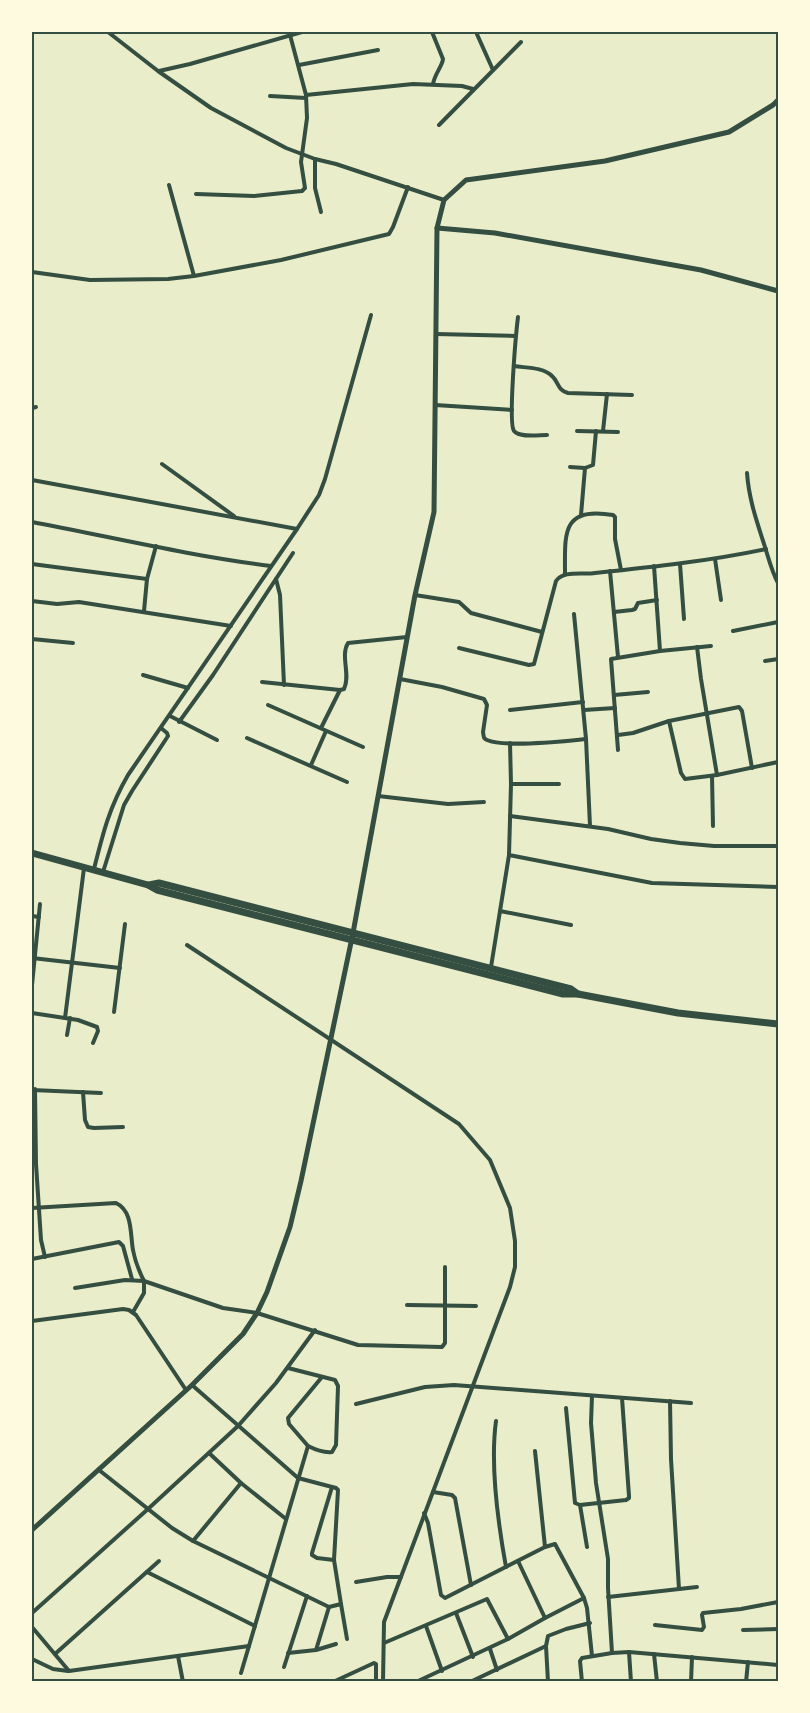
<svg xmlns="http://www.w3.org/2000/svg" width="810" height="1713" font-family="'Roboto Condensed',sans-serif">
  <style>
    .lines { fill: none; stroke-linecap: round; stroke-linejoin: round }
    .minor { stroke: #344e41; stroke-width: 4 }
    .tertiary { stroke: #344e41; stroke-width: 5 }
    .trunk { stroke: #344e41; stroke-width: 7 }
    .neatline { fill: none; stroke: #344e41; stroke-width: 2 }
  </style>
  <rect width="100%" height="100%" fill="#e9edc9"/>
  <g class="lines">
    <!-- minor -->
    <g class="minor">
      <polyline points="108,32 158,71 211,108 286,148 315,159 336,164 444,200"/>
      <path d="M432,32L443,59C442,67 435,73 433,84"/>
      <polyline points="476,32 493,70"/>
      <polyline points="299,65 378,50"/>
      <polyline points="159,71 190,64 302,32"/>
      <polyline points="306,95 413,84 462,86 473,89"/>
      <polyline points="270,96 306,98"/>
      <polyline points="439,125 521,42"/>
      <polyline points="315,159 315,188 321,212"/>
      <polyline points="169,185 194,276"/>
      <polyline points="196,194 254,196 302,191 305,188 301,162 307,118 306,95 290,35"/>
      <polyline points="32,272 90,280 168,279 194,276 281,260 389,234 393,227 408,187"/>
      <path d="M518,317C516,333 508,423 514,431C520,438 538,435 547,435"/>
      <polyline points="436,334 516,336"/>
      <path d="M514,366C526,368 543,367 552,376C559,382 557,390 568,393L632,395"/>
      <polyline points="435,405 512,410"/>
      <polyline points="32,408 36,407"/>
      <polyline points="577,431 618,432"/>
      <polyline points="603,431 607,394"/>
      <polyline points="162,464 234,516"/>
      <polyline points="570,467 585,468 593,465 596,431"/>
      <path d="M747,473C749,500 757,522 765,547C769,560 772,572 778,583"/>
      <polyline points="32,480 297,529"/>
      <polyline points="581,515 585,468"/>
      <path d="M32,522C111,537 191,556 271,566"/>
      <polyline points="715,559 721,600"/>
      <polyline points="32,564 147,579"/>
      <polyline points="680,564 684,619"/>
      <polyline points="654,566 660,651"/>
      <polyline points="610,571 618,657"/>
      <path d="M565,574C565,534 561,506 613,515L615,517V539L621,570"/>
      <polyline points="276,579 280,595 284,685"/>
      <polyline points="415,595 459,602 471,613 542,632"/>
      <polyline points="32,601 57,604 79,602 231,626"/>
      <polyline points="144,611 147,579 156,546"/>
      <polyline points="614,612 632,610 635,609 638,603 657,600"/>
      <polyline points="574,614 586,739 590,826"/>
      <polyline points="733,631 778,622"/>
      <polyline points="32,639 73,643"/>
      <polyline points="697,647 701,679 717,775"/>
      <path d="M459,648L529,665L534,664L556,581C563,570 583,575 595,573C652,567 709,561 766,549"/>
      <polyline points="765,661 778,659"/>
      <polyline points="143,675 188,688"/>
      <path d="M400,679L442,687L484,699L487,705L483,732C484,737 483,738 487,740C505,748 565,741 586,739"/>
      <path d="M262,682L340,690L344,689C351,675 340,656 348,643L407,637"/>
      <polyline points="614,695 648,692"/>
      <polyline points="268,705 363,747"/>
      <polyline points="510,710 583,702"/>
      <polyline points="584,710 615,708"/>
      <polyline points="170,716 217,740"/>
      <polyline points="669,721 681,773 685,779 717,775 778,762"/>
      <polyline points="179,722 213,675 293,553"/>
      <polyline points="321,728 340,690"/>
      <polyline points="618,735 633,733 669,721 739,707 742,711 752,768"/>
      <polyline points="247,738 347,782"/>
      <polyline points="510,743 511,784 509,855 652,883 778,887"/>
      <polyline points="618,750 611,659 660,651 711,646"/>
      <polyline points="311,765 326,731"/>
      <polyline points="712,776 713,826"/>
      <polyline points="511,784 559,784"/>
      <polyline points="378,796 448,804 484,802"/>
      <polyline points="510,816 608,829 651,839 680,843 714,846 778,846"/>
      <path d="M94,869C103,833 109,808 128,775L297,529L319,495L325,479L371,315"/>
      <polyline points="103,872 124,805 132,791 168,736 167,733 161,728"/>
      <polyline points="500,911 571,925"/>
      <polyline points="32,916 39,917"/>
      <polyline points="187,945 459,1124 490,1160 510,1208 515,1241 515,1267 510,1287 384,1622 383,1682"/>
      <polyline points="32,958 120,968"/>
      <polyline points="491,967 509,855"/>
      <polyline points="32,985 40,904"/>
      <polyline points="114,1012 125,924"/>
      <polyline points="32,1013 78,1020 97,1027 98,1031 93,1043"/>
      <polyline points="65,1018 84,868"/>
      <polyline points="67,1035 70,1018"/>
      <polyline points="35,1089 36,1164 41,1240 45,1257"/>
      <polyline points="32,1090 101,1093"/>
      <polyline points="83,1092 85,1120 88,1127 94,1128 123,1127"/>
      <path d="M32,1208L116,1203C133,1211 130,1234 133,1250C135,1261 139,1271 144,1281L223,1308L257,1313L358,1345L442,1347L445,1343V1267"/>
      <polyline points="32,1259 119,1242 123,1246 132,1279"/>
      <polyline points="75,1288 125,1280 144,1281 144,1293 133,1312"/>
      <polyline points="407,1305 476,1306"/>
      <polyline points="32,1321 123,1309 129,1310 136,1315 186,1390"/>
      <polyline points="192,1385 298,1478 336,1488 338,1490 334,1560 341,1604"/>
      <polyline points="592,1396 591,1423 596,1483 608,1559 608,1588 612,1653"/>
      <polyline points="670,1401 671,1459 679,1589"/>
      <polyline points="356,1404 425,1387 454,1385 691,1403"/>
      <polyline points="566,1408 575,1503 580,1505 626,1500 629,1498 629,1496 622,1398"/>
      <path d="M496,1421C490,1465 498,1523 506,1567"/>
      <polyline points="308,1446 289,1424 288,1418 322,1377"/>
      <polyline points="535,1451 545,1547"/>
      <polyline points="209,1453 241,1483 286,1519"/>
      <polyline points="99,1470 172,1528 193,1541 329,1607 341,1604 347,1639"/>
      <polyline points="332,1487 312,1553 312,1555 317,1558 334,1560"/>
      <polyline points="433,1492 452,1495 455,1498 471,1585"/>
      <polyline points="580,1505 587,1547"/>
      <polyline points="424,1513 428,1523 441,1595 445,1598 545,1547 555,1544 584,1598 587,1608 592,1656"/>
      <polyline points="193,1541 241,1483"/>
      <polyline points="518,1561 545,1618"/>
      <polyline points="147,1572 255,1626"/>
      <polyline points="356,1582 387,1577 401,1577"/>
      <polyline points="608,1597 697,1587"/>
      <polyline points="32,1613 148,1509 238,1426 276,1383 315,1330"/>
      <polyline points="456,1613 473,1657"/>
      <polyline points="655,1625 702,1630 704,1627 702,1615 703,1613 741,1609 778,1602"/>
      <polyline points="426,1626 442,1671"/>
      <polyline points="32,1627 69,1671 249,1646"/>
      <polyline points="743,1630 778,1629"/>
      <polyline points="384,1643 487,1599 508,1639"/>
      <polyline points="490,1649 497,1670"/>
      <polyline points="316,1650 329,1607"/>
      <polyline points="629,1652 631,1682"/>
      <polyline points="288,1653 316,1650 336,1644"/>
      <polyline points="55,1654 159,1561"/>
      <polyline points="654,1654 657,1682"/>
      <polyline points="178,1656 183,1682"/>
      <polyline points="32,1659 53,1669 68,1671"/>
      <polyline points="284,1667 307,1596"/>
      <path d="M241,1673L308,1446C316,1450 324,1453 332,1452L336,1445L338,1386L335,1380L288,1368"/>
      <polyline points="333,1682 374,1663 376,1664 376,1682"/>
      <polyline points="416,1682 508,1639 545,1618 584,1598"/>
      <polyline points="470,1682 546,1646"/>
      <polyline points="548,1682 546,1646 548,1636 566,1629 590,1623"/>
      <polyline points="582,1682 580,1661 582,1658 612,1653 629,1652 778,1665"/>
      <polyline points="691,1682 692,1657"/>
      <polyline points="746,1682 748,1662"/>
    </g>
    <!-- tertiary -->
    <g class="tertiary">
      <polyline points="437,228 495,233 701,270 778,291"/>
      <polyline points="32,1530 192,1385 243,1334 257,1313 267,1292 290,1227 301,1181 353,933 415,595 434,512 437,228 444,200 466,180 605,161 729,132 773,105 778,100"/>
    </g>
    <!-- trunk -->
    <g class="trunk">
      <polyline points="32,853 148,885 157,890 563,994 578,994 678,1013 778,1024"/>
      <polyline points="149,885 159,883 571,989 578,994"/>
    </g>
  </g>
  <!-- border -->
  <rect width="810" height="1713" fill="none" stroke="#fefae0" stroke-width="66"/>
  <rect x="33" y="33" width="744" height="1647" class="neatline"/>
</svg>
